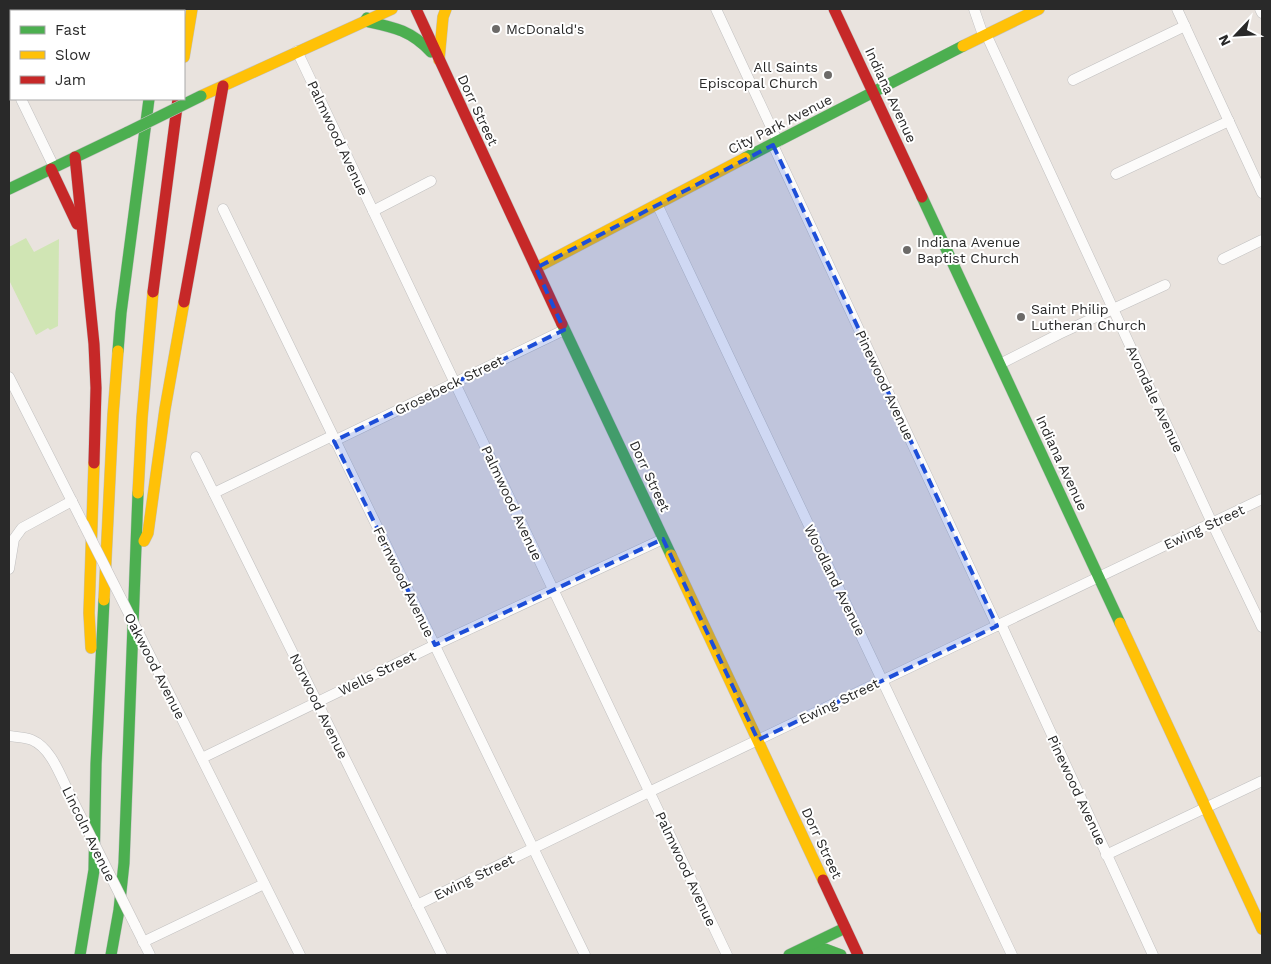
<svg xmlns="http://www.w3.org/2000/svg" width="1271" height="964" font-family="'Work Sans',sans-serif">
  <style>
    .green { fill: #d0e5b4 }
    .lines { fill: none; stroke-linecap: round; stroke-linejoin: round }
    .street-casing { stroke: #c1c0c0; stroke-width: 11 }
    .fast-casing { stroke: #c1c0c0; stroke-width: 12 }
    .slow-casing { stroke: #c1c0c0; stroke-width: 12 }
    .jam-casing { stroke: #c1c0c0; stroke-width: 12 }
    .street { stroke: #fcfbfa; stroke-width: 10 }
    .fast { stroke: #4caf50; stroke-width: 11 }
    .slow { stroke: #ffc107; stroke-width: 11 }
    .jam { stroke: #c62828; stroke-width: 11 }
    .street-bridge-casing { stroke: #c1c0c0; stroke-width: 11; stroke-linecap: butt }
    .fast-bridge-casing { stroke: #c1c0c0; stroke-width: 12; stroke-linecap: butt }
    .street-bridge { stroke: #fcfbfa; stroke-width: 10 }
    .fast-bridge { stroke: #4caf50; stroke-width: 11 }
    .marked { fill: #1d4ed8; fill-opacity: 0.2; stroke: #1d4ed8; stroke-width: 4; stroke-dasharray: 10 6; stroke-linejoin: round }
    .poi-dot { fill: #6c6a68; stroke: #fff; stroke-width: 2 }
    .labels { text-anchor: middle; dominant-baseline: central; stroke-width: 4; stroke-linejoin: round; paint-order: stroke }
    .poi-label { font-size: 14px; fill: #292929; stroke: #fff; text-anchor: start }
    .street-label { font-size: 14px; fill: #292929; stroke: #fff }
  </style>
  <rect width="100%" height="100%" fill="#e9e3de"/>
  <!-- green -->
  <polygon class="green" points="26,238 34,252 59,239 58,326 50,330 48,328 36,335 9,280 9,247"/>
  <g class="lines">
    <!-- street casing -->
    <g class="street-casing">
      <g id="street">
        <polyline points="716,9 778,142"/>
        <polyline points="974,9 983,35"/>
        <polyline points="1177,9 1262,193"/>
        <polyline points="1260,9 1262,13"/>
        <polyline points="104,11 107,9"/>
        <polyline points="986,34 1212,523 1262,627"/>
        <polyline points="297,51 727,955"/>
        <polyline points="1073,80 1185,26"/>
        <polyline points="21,99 54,167"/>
        <polyline points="773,145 997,626"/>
        <polyline points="1116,174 1229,121"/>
        <polyline points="657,204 1012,955"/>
        <polyline points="223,209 585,955"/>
        <polyline points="373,211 431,181"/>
        <polyline points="1223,259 1262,240"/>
        <polyline points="1000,364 1059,334 1165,285"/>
        <polyline points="9,377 83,523"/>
        <polyline points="334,441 564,330"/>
        <polyline points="196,457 442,955"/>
        <polyline points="214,493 332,436"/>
        <polyline points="9,569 14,539 22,528 72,501"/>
        <polyline points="1001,624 1153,955"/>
        <polyline points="176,707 300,955"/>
        <path d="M9,736C16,737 25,737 32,740C51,748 60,775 69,793"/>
        <polyline points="202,758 435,645 663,539"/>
        <polyline points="1106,855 1262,781"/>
        <polyline points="417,905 649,792 1262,499"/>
        <polyline points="135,925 150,955"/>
        <polyline points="143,942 264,884"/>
      </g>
    </g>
    <!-- fast casing -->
    <g class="fast-casing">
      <g id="fast">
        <path d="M367,18L365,21C393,27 411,30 431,52"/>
        <polyline points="745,158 963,46"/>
        <polyline points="9,189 128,132"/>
        <polyline points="922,197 1120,623"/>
        <polyline points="562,324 671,555"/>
        <polyline points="118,351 121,313 149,99"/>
        <polyline points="805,950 825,949 841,955"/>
        <polyline points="80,955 94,870 96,764 104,600"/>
        <polyline points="111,955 119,910 124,863 138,493"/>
        <polyline points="789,955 845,928"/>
      </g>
    </g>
    <!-- slow casing -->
    <g class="slow-casing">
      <g id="slow">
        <polyline points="963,46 1039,9"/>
        <polyline points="184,57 192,9"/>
        <polyline points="439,60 443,17 446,9"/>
        <polyline points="201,96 392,9"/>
        <polyline points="536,268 745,158"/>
        <polyline points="138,493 142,418 153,292"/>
        <polyline points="144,541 148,533 165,409 184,302"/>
        <polyline points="671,555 823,880"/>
        <polyline points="104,600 113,415 118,351"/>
        <polyline points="1120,623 1262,929"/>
        <polyline points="91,648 89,613 94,463"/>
      </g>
    </g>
    <!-- jam casing -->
    <g class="jam-casing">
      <g id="jam">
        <polyline points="162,9 162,11"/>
        <polyline points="416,9 562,324"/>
        <polyline points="834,9 922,197"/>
        <polyline points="75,157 94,344 96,388 94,463"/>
        <polyline points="51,169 77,224"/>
        <polyline points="153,292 178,99"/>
        <polyline points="184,302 223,86"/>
        <polyline points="823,880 858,955"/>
      </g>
    </g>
    <!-- street -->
    <use href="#street" class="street"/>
    <!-- fast -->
    <use href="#fast" class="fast"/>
    <!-- slow -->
    <use href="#slow" class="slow"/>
    <!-- jam -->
    <use href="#jam" class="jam"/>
    <!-- street-bridge casing -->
    <g class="street-bridge-casing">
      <g id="street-bridge">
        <polyline points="83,523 176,707"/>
        <polyline points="69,793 135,925"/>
      </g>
    </g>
    <!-- fast-bridge casing -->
    <g class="fast-bridge-casing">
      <polyline id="fast-bridge" points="128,132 201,96"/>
    </g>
    <!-- street-bridge -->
    <use href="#street-bridge" class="street-bridge"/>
    <!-- fast-bridge -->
    <use href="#fast-bridge" class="fast-bridge"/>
  </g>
  <!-- marked area -->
  <path class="marked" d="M773,145L997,626L758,740L663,539L435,645L334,441L564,330L536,268Z"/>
  <!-- markers -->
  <g class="poi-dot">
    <circle cx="496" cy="29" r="5"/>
    <circle cx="828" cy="75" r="5"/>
    <circle cx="907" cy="250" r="5"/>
    <circle cx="1021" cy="317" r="5"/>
  </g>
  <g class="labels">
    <!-- poi labels -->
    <g class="poi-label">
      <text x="506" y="29">McDonald's</text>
      <text x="818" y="67" text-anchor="end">All Saints<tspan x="818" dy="16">Episcopal Church</tspan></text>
      <text x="917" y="242">Indiana Avenue<tspan x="917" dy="16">Baptist Church</tspan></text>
      <text x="1031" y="309">Saint Philip<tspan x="1031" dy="16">Lutheran Church</tspan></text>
    </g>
    <!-- street labels -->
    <g class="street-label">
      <text transform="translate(891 95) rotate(65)">Indiana Avenue</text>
      <text transform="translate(478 110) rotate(65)">Dorr Street</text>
      <text transform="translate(780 124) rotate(-27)">City Park Avenue</text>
      <text transform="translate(338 138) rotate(65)">Palmwood Avenue</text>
      <text transform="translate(449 385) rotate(-26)">Grosebeck Street</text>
      <text transform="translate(885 385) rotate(65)">Pinewood Avenue</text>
      <text transform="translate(1155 399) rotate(65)">Avondale Avenue</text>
      <text transform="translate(1062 463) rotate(65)">Indiana Avenue</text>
      <text transform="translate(650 476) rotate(65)">Dorr Street</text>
      <text transform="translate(512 503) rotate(65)">Palmwood Avenue</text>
      <text transform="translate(1204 527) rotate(-25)">Ewing Street</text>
      <text transform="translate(835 580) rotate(64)">Woodland Avenue</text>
      <text transform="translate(404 582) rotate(64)">Fernwood Avenue</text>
      <text transform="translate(155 666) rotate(63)">Oakwood Avenue</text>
      <text transform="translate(377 673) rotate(-26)">Wells Street</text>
      <text transform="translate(839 701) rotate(-26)">Ewing Street</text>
      <text transform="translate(319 706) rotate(64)">Norwood Avenue</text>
      <text transform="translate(1077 790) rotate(65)">Pinewood Avenue</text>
      <text transform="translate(89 834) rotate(64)">Lincoln Avenue</text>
      <text transform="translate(822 843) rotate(65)">Dorr Street</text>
      <text transform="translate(686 869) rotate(65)">Palmwood Avenue</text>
      <text transform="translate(474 877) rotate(-26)">Ewing Street</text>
    </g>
  </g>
  <!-- border -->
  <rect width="1271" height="964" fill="none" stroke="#292929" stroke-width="20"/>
  <!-- legend -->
  <rect x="10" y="10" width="175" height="90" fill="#ffffff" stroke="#a9a9a9"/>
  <rect x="20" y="26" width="25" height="8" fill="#4caf50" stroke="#a9a9a9"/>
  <text x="55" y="35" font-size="15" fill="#292929">Fast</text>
  <rect x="20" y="51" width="25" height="8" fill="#ffc107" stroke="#a9a9a9"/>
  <text x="55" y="60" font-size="15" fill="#292929">Slow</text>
  <rect x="20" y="76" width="25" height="8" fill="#c62828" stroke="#a9a9a9"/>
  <text x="55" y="85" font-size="15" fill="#292929">Jam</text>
  <!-- north arrow -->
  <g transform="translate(1236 35) rotate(245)" stroke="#ffffff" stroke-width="4" paint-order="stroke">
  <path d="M0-4L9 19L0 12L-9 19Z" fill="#292929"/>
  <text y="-8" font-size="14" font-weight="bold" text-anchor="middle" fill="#292929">N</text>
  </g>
</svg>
